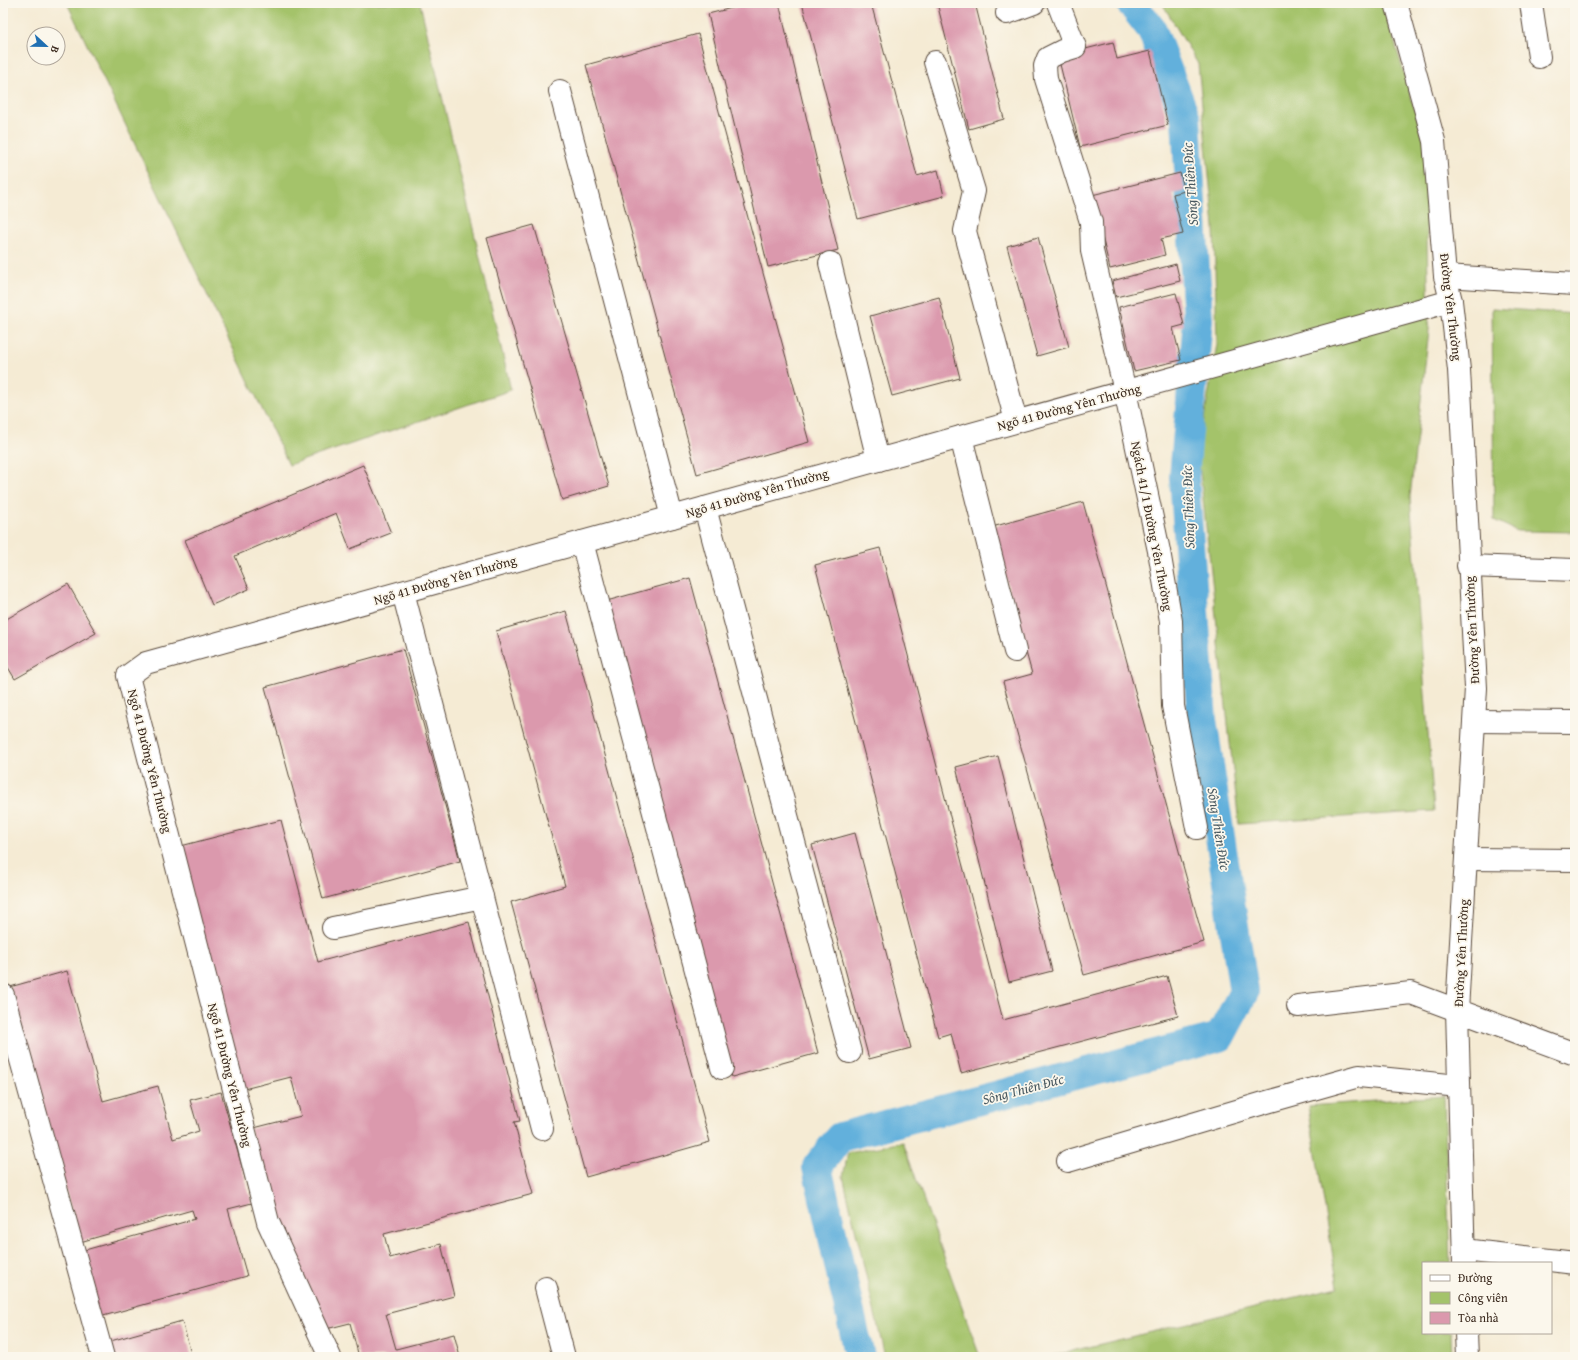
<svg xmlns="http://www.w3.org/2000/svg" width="1578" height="1360" font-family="'Gentium Book Plus',serif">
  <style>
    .green { fill: #a4c36b; stroke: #707644 }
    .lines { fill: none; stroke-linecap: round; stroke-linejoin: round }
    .canal { stroke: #62b0dc; stroke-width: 30 }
    .building { fill: #db99ad }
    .minor-casing { stroke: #574739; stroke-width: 24 }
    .major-casing { stroke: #574739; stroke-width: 24 }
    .minor { stroke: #fff; stroke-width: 22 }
    .major { stroke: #fff; stroke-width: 22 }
    .labels { text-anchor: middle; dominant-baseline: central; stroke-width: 3.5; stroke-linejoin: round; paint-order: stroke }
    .street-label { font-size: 13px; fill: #3b2a1e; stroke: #fbf7ec }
    .water-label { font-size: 14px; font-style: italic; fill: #495960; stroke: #fbf7ec }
  </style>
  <rect width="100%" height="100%" fill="#fbf7ec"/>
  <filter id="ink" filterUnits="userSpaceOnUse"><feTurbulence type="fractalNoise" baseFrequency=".025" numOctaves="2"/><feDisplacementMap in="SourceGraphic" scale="8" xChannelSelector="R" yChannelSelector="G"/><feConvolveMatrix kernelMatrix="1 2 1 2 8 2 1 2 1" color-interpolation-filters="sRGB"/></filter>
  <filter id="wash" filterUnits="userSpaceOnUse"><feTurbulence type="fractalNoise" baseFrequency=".012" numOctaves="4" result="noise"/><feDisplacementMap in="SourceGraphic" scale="16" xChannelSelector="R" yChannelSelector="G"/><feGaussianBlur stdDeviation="0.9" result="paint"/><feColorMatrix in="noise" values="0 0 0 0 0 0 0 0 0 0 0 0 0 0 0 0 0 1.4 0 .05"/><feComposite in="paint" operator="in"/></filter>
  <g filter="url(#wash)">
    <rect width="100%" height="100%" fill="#f5ebd4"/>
    <!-- green -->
    <g class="green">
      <polygon points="67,3 420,3 511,390 289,465"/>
      <polygon points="1162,3 1383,3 1425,144 1429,330 1410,497 1434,811 1239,824 1198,454 1217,344 1214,227 1198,64"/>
      <polygon points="1492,308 1575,314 1575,532 1517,531 1494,520"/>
      <polygon points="1444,1096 1450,1263 1423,1263 1423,1333 1451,1333 1452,1357 1047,1357 1338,1287 1308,1106"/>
      <polygon points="903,1142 980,1357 885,1357 843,1176 848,1153"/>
    </g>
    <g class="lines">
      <!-- canal -->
      <polyline class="canal" points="860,1357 817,1167 840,1137 1220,1037 1244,992 1202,720 1184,477 1198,320 1186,119 1152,30 1131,3"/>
    </g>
    <g id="blocks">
      <!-- building -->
      <g class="building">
        <polygon points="752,3 779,3 838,250 768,267 708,14"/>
        <polygon points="802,3 871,3 917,176 938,170 944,196 858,219"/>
        <polygon points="937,3 975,3 1004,119 969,129"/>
        <polygon points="698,34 809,442 697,474 586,65"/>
        <polygon points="1113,42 1117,59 1150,51 1168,125 1080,147 1058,56"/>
        <polygon points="1180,173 1185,191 1173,194 1183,234 1161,239 1165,255 1110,269 1092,195"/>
        <polygon points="534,225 609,486 562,500 487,238"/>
        <polygon points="1038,237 1069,347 1037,356 1007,246"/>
        <polygon points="1176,264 1180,281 1116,297 1112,281"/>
        <polygon points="1176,293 1184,325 1173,328 1181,360 1134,371 1119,307"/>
        <polygon points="939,297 960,378 892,396 870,316"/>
        <polygon points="363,465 391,533 350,549 336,513 235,556 249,589 212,605 185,540"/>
        <polygon points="1083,502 1204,942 1084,975 1003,682 1032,674 992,527"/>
        <polygon points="880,548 1003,1020 1167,976 1178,1016 961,1073 951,1033 938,1037 815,565"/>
        <polygon points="690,578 818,1053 732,1077 603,602"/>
        <polygon points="68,584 96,633 15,679 3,659 3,621"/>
        <polygon points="566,611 710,1142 586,1177 511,902 565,886 496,631"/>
        <polygon points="403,649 460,861 323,899 265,687"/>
        <polygon points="998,756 1052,971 1009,982 956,767"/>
        <polygon points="281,820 318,962 469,922 520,1121 514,1122 533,1194 384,1234 390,1258 441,1244 454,1296 386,1314 396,1349 454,1334 460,1357 359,1357 350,1323 318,1331 298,1282 284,1228 276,1231 250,1129 301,1116 291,1077 240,1090 177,847"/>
        <polygon points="855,833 911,1048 869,1059 812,845"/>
        <polygon points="67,971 103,1101 158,1086 173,1139 199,1131 190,1100 221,1092 252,1203 228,1209 247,1276 96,1318 78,1252 195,1219 192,1210 80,1242 10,987"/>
        <polygon points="182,1321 192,1357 111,1357 107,1342"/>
      </g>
    </g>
  </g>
  <g filter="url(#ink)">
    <use href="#blocks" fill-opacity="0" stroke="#574739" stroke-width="1"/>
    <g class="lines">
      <!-- minor casing -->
      <g class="minor-casing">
        <g id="minor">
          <polyline points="1058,3 1075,47 1062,51 1048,58 1045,66 1046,79 1091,222 1092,251 1125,391 1159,551 1171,621 1173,706 1197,828"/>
          <polyline points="1531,3 1539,57"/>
          <polyline points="1007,13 1034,3"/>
          <polyline points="935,62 974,191 965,231 1016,421"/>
          <polyline points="560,91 672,517"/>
          <polyline points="830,263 878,460"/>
          <polyline points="1445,276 1575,284"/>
          <polyline points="961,437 1015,651"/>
          <polyline points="705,508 850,1052"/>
          <polyline points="582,542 722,1068"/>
          <polyline points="1468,566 1575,570"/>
          <polyline points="403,592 542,1129"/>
          <polyline points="1475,721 1575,722"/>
          <polyline points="1466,859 1575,860"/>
          <polyline points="333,928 482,897"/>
          <polyline points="3,995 103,1357"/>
          <polyline points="1298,1006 1411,993 1575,1054"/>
          <polyline points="1068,1161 1267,1102 1359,1076 1459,1086"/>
          <polyline points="1464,1250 1575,1263"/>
          <polyline points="546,1288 564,1357"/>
          <polyline points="330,1357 268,1222 128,676 146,663 1451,301"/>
        </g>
      </g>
      <!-- major casing -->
      <g class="major-casing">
        <g id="major">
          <polyline points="1396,3 1434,141 1445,276 1451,301 1459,370 1476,688 1457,1010 1464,1263"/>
          <polyline points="1466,1333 1467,1357"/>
        </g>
      </g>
      <!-- minor -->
      <use href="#minor" class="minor"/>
      <!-- major -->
      <use href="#major" class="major"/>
    </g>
  </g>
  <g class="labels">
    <!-- street labels -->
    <g class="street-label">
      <text transform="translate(1451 307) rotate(83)">Đường Yên Thường</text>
      <text transform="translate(1069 407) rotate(-15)">Ngõ 41 Đường Yên Thường</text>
      <text transform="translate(757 493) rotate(-16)">Ngõ 41 Đường Yên Thường</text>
      <text transform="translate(1152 526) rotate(79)">Ngách 41/1 Đường Yên Thường</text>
      <text transform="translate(445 580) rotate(-16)">Ngõ 41 Đường Yên Thường</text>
      <text transform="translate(1472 630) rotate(-93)">Đường Yên Thường</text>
      <text transform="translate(150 761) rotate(76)">Ngõ 41 Đường Yên Thường</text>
      <text transform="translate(1461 953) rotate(-87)">Đường Yên Thường</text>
      <text transform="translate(230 1075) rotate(76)">Ngõ 41 Đường Yên Thường</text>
    </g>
    <!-- water labels -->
    <g class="water-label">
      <text transform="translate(1190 184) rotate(-94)">Sông Thiên Đức</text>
      <text transform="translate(1188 507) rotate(-92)">Sông Thiên Đức</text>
      <text transform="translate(1219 829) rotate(81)">Sông Thiên Đức</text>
      <text transform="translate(1023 1089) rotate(-15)">Sông Thiên Đức</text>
    </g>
  </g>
  <!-- margin -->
  <rect width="1578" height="1360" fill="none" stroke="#fbf7ec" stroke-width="16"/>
  <!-- legend -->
  <rect x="1422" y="1262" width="130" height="72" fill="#fbf7ec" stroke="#aea59a"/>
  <rect x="1430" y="1275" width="20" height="6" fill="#ffffff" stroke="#aea59a"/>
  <text x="1458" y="1282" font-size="12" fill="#3b2a1e">Đường</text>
  <rect x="1430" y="1292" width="20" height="12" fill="#a4c36b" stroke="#aea59a"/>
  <text x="1458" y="1302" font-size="12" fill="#3b2a1e">Công viên</text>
  <rect x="1430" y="1312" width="20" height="12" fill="#db99ad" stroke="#aea59a"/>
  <text x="1458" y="1322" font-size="12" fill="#3b2a1e">Tòa nhà</text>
  <!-- north arrow -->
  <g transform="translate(46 46) rotate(112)"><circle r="19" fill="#fbf7ec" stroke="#aea59a"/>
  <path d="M0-3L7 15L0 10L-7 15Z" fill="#1f6fb2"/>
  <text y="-6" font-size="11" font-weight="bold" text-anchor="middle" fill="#3b2a1e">B</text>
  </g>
</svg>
